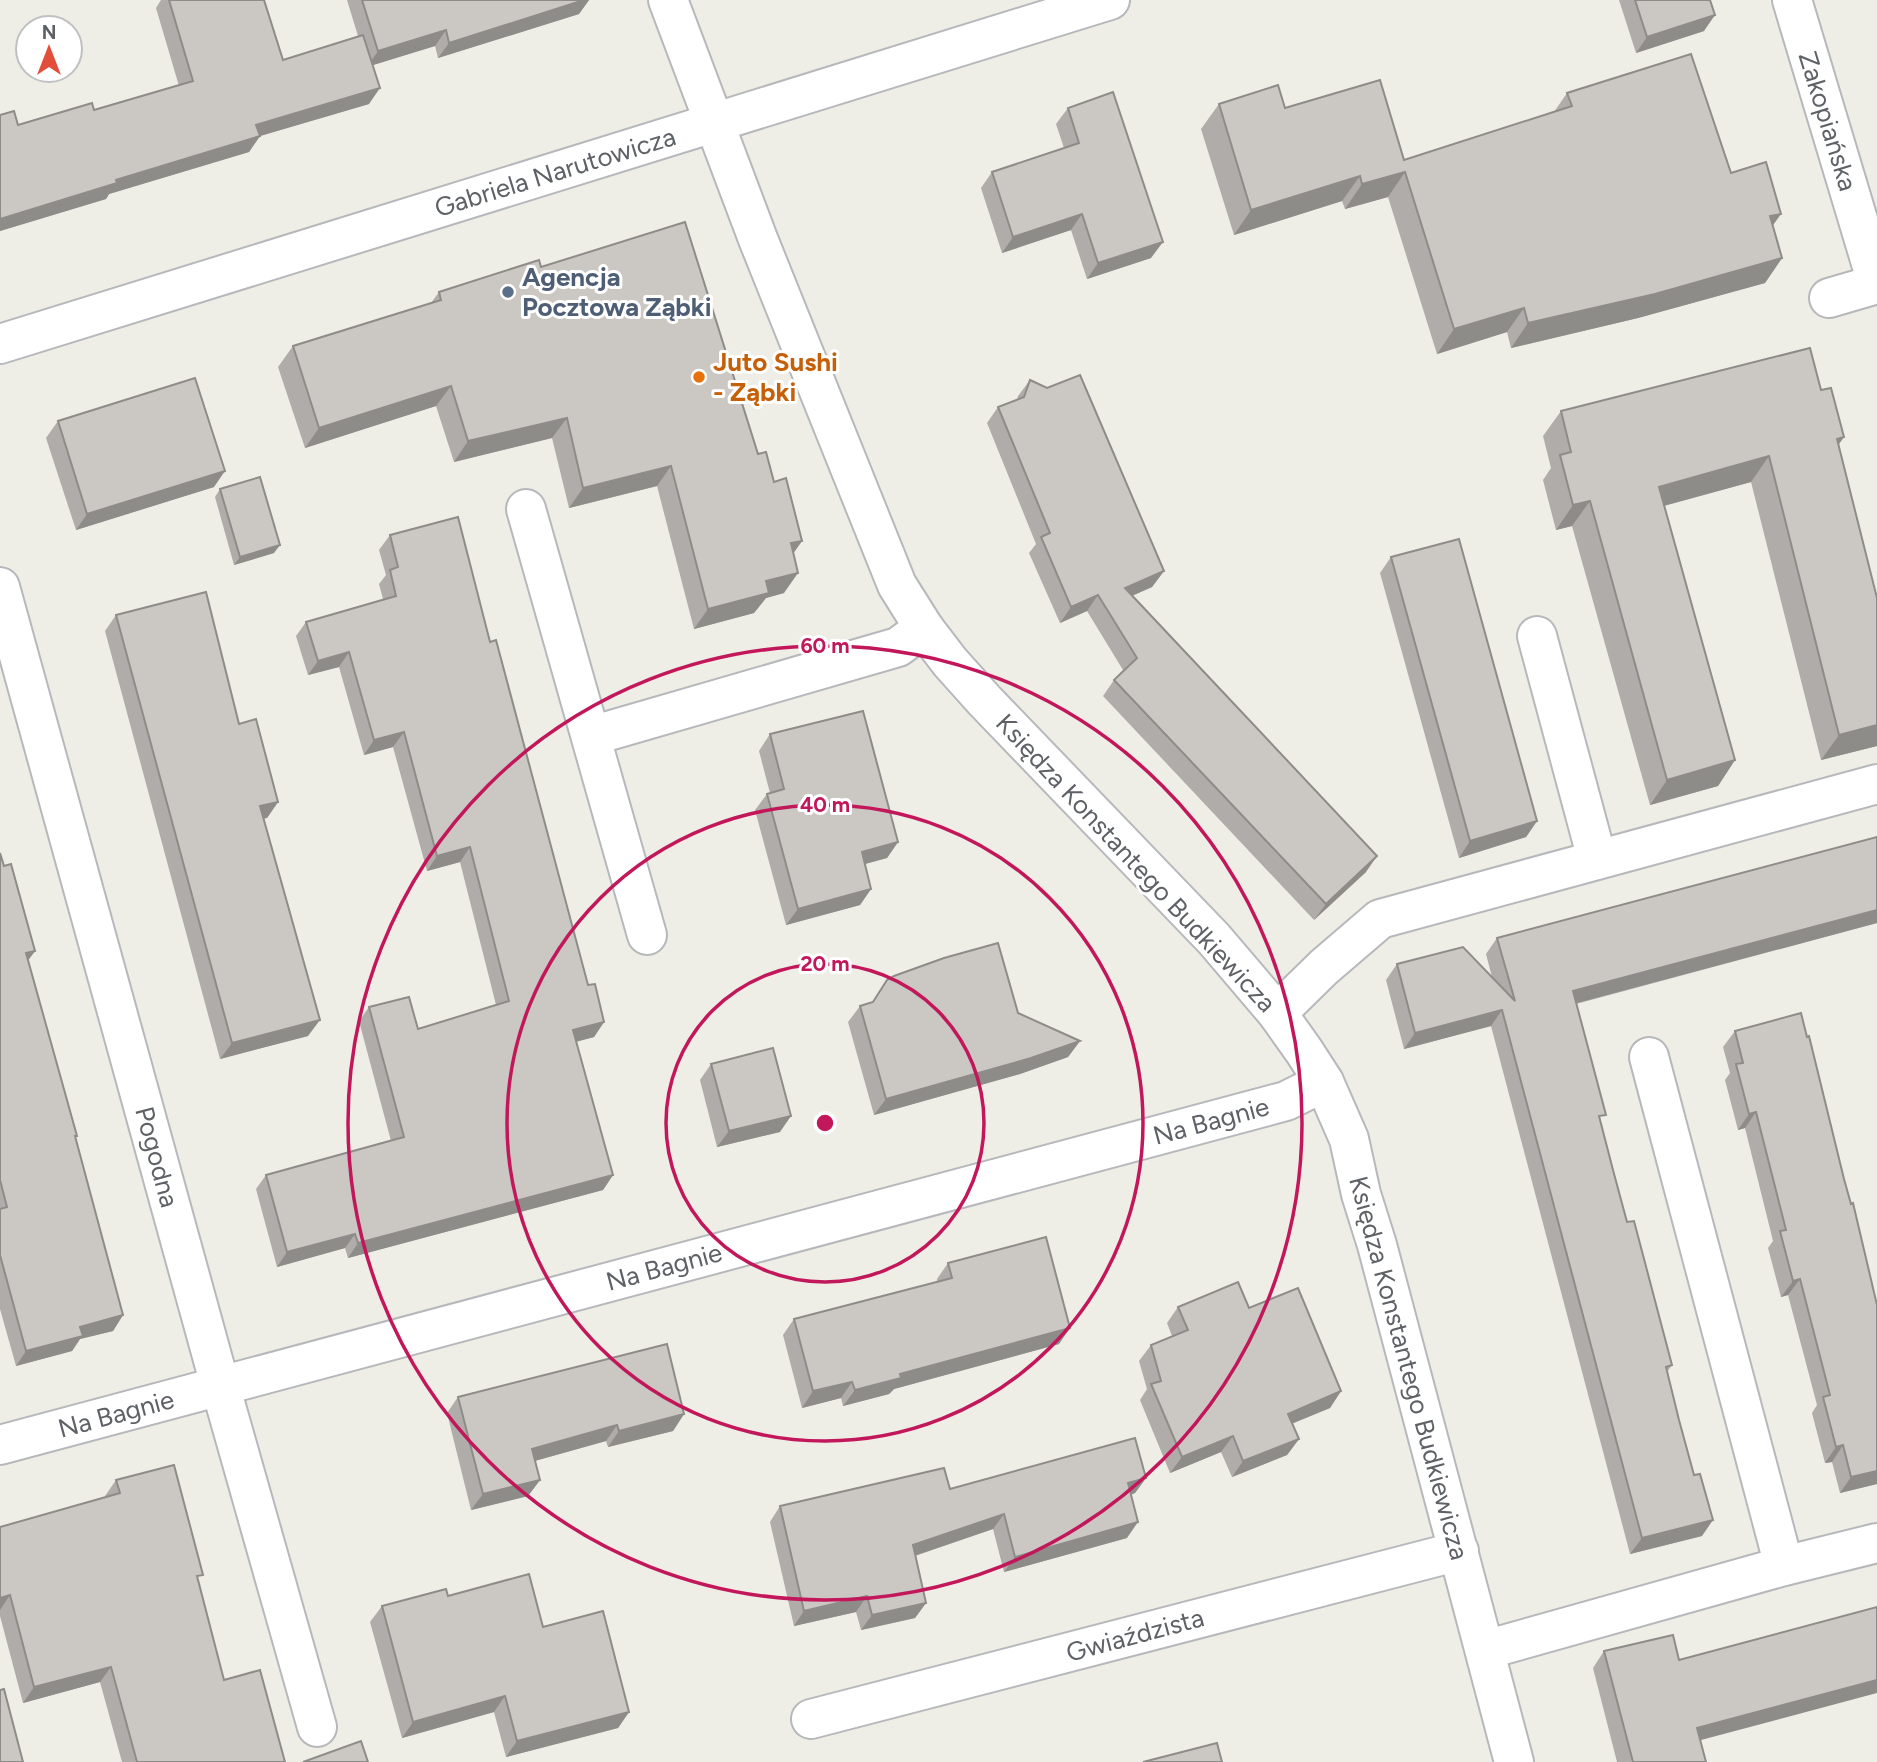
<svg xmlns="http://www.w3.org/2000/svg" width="1877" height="1762" font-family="Figtree,sans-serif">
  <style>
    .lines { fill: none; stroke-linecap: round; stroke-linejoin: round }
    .minor-casing { stroke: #b7b8bc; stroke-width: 42 }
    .minor { stroke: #fff; stroke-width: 38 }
    .wall { fill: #afaca9 }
    .shaded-wall { fill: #8e8c89 }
    .building { fill: #cbc8c4; stroke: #8e8c89; stroke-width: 2 }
    .ring { fill: none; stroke: #c2185b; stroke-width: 3.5 }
    .service-dot { fill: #5c6f8a; stroke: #fff; stroke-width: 2.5 }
    .food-dot { fill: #e8710a; stroke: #fff; stroke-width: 2.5 }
    .labels { text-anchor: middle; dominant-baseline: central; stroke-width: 6; stroke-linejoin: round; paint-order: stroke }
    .street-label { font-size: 26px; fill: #5e6166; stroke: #fff }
    .service-label { font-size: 26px; font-weight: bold; fill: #4e5e75; stroke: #fff; text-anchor: start }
    .food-label { font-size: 26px; font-weight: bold; fill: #c56008; stroke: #fff; text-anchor: start }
    .centre { fill: #c2185b; stroke: #fff; stroke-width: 3.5 }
    .ring-label { font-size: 21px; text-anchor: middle; font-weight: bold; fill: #c2185b; stroke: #fff; stroke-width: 6; stroke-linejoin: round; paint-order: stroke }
  </style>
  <rect width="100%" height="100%" fill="#efeee6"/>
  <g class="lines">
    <!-- minor casing -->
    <g class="minor-casing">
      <g id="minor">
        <polyline points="668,0 758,239 897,585 924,628 950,662 984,700 1214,939 1277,1013 1304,1051 1324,1082 1349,1139 1361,1194 1377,1245 1514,1762"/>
        <polyline points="1792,0 1877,283"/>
        <polyline points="1829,298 1877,284"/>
        <polyline points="0,344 1110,0"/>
        <polyline points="526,509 647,935"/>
        <polyline points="0,587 220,1385 317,1727"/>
        <polyline points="1537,636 1597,859"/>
        <polyline points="591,736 898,647 924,628"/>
        <polyline points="1277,1013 1324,967 1380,919 1877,784"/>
        <polyline points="1649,1057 1784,1566"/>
        <polyline points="0,1445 1286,1101 1324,1082"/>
        <polyline points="1485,1650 1784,1566 1877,1543"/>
        <polyline points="811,1719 1459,1551"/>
      </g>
    </g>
    <!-- minor -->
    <use href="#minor" class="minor"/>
  </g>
  <!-- wall -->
  <g class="wall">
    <polygon points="161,0 264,0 283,60 358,36 347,0 589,0 579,14 438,58 435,46 372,65 369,104 260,136 249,152 109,194 106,199 0,231 0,115 18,125 94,110 179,86 156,8"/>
    <polygon points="1619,0 1710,0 1704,31 1636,53"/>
    <polygon points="1567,93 1731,173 1773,225 1782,258 1765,283 1638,318 1511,348 1507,332 1437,354 1388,197 1345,209 1342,201 1234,235 1201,129 1219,104 1285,108 1404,160 1554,112"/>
    <polygon points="1068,108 1151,258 1087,279 1071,230 1002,253 981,188 992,172 1064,148 1056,124"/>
    <polygon points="541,267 758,454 774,482 802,541 793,553 784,593 766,598 754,613 694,629 657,486 569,508 552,438 454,462 436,406 305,448 278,367 293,346 431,303 439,292"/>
    <polygon points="1030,380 1164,571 1152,587 1132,596 1366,872 1314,920 1103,696 1114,680 1123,670 1087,611 1060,623 1029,553 1036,544 987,423 998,407 1017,400 1018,396"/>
    <polygon points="1821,390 1844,437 1838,445 1877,598 1877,746 1821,760 1751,482 1664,506 1735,760 1718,786 1650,805 1572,526 1556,530 1543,480 1551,468 1543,436 1561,411"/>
    <polygon points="58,421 214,487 76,530 46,438"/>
    <polygon points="220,489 274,553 234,565 215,497"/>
    <polygon points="390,535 490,642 588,985 604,1022 594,1037 576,1042 613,1175 603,1190 348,1258 345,1248 277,1267 256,1189 266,1175 391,1141 359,1021 369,1007 418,1029 496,1005 460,862 427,871 393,747 364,755 339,667 308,675 296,636 306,622 383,599 379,584 386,575 379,550"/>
    <polygon points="1391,557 1537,821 1526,837 1459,858 1380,573"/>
    <polygon points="116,615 239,724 278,802 267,818 264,818 308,1036 220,1059 105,631"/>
    <polygon points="770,734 898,842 887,858 865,864 871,889 860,905 786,925 755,810 767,794 770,793 759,751"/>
    <polygon points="1877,837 1877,923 1576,1004 1601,1122 1627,1222 1672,1365 1667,1372 1702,1536 1630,1554 1491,1026 1404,1049 1386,980 1397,964 1492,977 1486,954 1497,938"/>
    <polygon points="0,853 35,951 28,960 123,1315 113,1331 80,1339 72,1351 16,1366 0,1309"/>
    <polygon points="887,980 1018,1013 1080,1041 1068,1057 1020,1074 874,1115 848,1022 860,1006 872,1003"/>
    <polygon points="1735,1031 1844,1179 1877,1305 1877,1484 1840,1493 1832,1462 1825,1463 1812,1413 1817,1405 1788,1295 1781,1297 1768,1248 1773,1241 1745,1128 1738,1130 1725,1080 1730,1073 1723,1047"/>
    <polygon points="711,1064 780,1132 717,1147 700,1080"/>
    <polygon points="948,1263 1059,1344 894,1389 889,1394 843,1406 841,1398 802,1408 783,1335 794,1319 937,1282 937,1279"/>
    <polygon points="1178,1307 1249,1308 1341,1391 1330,1408 1292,1423 1299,1439 1287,1455 1232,1477 1221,1452 1170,1473 1140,1400 1147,1389 1139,1361 1151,1345 1172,1336 1167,1323"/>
    <polygon points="458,1397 684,1414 673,1431 608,1447 606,1441 535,1461 540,1480 528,1496 471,1510 447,1413"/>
    <polygon points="1146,1478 1135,1493 1131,1495 1127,1538 1004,1572 993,1529 915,1556 926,1603 915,1618 861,1630 856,1612 794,1626 770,1522 780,1506 950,1489"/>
    <polygon points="116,1480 198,1582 224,1680 285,1762 122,1762 100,1682 23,1703 0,1616 0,1527 105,1497 105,1496"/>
    <polygon points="448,1596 543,1627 629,1712 618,1728 506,1757 494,1712 402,1738 370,1622 382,1606"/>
    <polygon points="1604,1651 1700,1741 1706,1762 1617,1762 1593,1668"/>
  </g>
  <!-- shaded-wall -->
  <g class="shaded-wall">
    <polygon points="584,0 589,0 579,14 438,58 449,43"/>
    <polygon points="1715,15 1704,31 1636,53 1647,37"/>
    <polygon points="446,30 435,46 367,67 378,51"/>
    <polygon points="380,88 369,104 260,136 249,152 109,194 106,199 0,231 0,219 116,180 256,125"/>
    <polygon points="1405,172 1388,197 1345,209 1362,184"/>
    <polygon points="1360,176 1342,201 1234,235 1251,210"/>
    <polygon points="1082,214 1071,230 1002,253 1013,237"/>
    <polygon points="1781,214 1763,239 1770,216"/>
    <polygon points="1163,242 1151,258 1087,279 1098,263"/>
    <polygon points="1782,258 1765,283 1638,318 1511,348 1528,323"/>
    <polygon points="1524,308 1507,332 1437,354 1454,329"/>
    <polygon points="451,386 436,406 305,448 319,428"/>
    <polygon points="567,418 552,438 454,462 468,441"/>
    <polygon points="1844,437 1826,462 1837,439"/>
    <polygon points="1769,456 1751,482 1641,512 1659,487"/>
    <polygon points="671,466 657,486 569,508 583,488"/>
    <polygon points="225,471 214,487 76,530 87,514"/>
    <polygon points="1590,501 1572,526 1556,530 1573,505"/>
    <polygon points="802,541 788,561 791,543"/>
    <polygon points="280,545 274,553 234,565 240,557"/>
    <polygon points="1164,571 1152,587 1113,604 1125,588"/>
    <polygon points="798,573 784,593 766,598 754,613 694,629 708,609 766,581"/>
    <polygon points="1098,595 1087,611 1060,623 1071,607"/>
    <polygon points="349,652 339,667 308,675 318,661"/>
    <polygon points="1877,725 1877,746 1821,760 1839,735"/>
    <polygon points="404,732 393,747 364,755 374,740"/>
    <polygon points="1735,760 1718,786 1650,805 1667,780"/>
    <polygon points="278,802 267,818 249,822 260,806"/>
    <polygon points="1537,821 1526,837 1459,858 1470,841"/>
    <polygon points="898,842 887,858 850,868 862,852"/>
    <polygon points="470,847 460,862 427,871 437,856"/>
    <polygon points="1377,856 1366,872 1314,920 1326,904"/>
    <polygon points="871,889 860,905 786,925 798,909"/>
    <polygon points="1877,910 1877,923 1562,1007 1573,991"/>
    <polygon points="35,951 24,966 26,953"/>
    <polygon points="1502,1010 1491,1026 1404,1049 1415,1033"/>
    <polygon points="320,1020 308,1036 220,1059 232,1043"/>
    <polygon points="604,1022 594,1037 563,1045 573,1030"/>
    <polygon points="1080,1041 1068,1057 1020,1074 874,1115 886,1099"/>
    <polygon points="1756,1112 1745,1128 1738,1130 1749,1114"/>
    <polygon points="791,1116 780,1132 717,1147 729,1131"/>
    <polygon points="613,1175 603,1190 348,1258 358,1243"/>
    <polygon points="355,1234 345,1248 277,1267 287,1252"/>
    <polygon points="1800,1279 1788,1295 1781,1297 1793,1281"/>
    <polygon points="123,1315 113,1331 80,1339 72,1351 16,1366 26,1351 80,1327"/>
    <polygon points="1070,1328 1059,1344 894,1389 889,1394 843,1406 855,1390 900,1374"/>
    <polygon points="852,1382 841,1398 802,1408 813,1391"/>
    <polygon points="1341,1391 1330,1408 1277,1430 1288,1414"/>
    <polygon points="684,1414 673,1431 608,1447 619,1431"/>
    <polygon points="617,1425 606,1441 520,1465 532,1449"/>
    <polygon points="1233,1436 1221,1452 1170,1473 1182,1457"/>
    <polygon points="1299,1439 1287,1455 1232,1477 1243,1461"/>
    <polygon points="1843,1445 1832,1462 1825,1463 1836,1447"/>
    <polygon points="1877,1471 1877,1484 1840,1493 1851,1477"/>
    <polygon points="1146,1478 1135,1493 1117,1499 1128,1483"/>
    <polygon points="540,1480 528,1496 471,1510 483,1494"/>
    <polygon points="1004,1514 993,1529 902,1560 913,1545"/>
    <polygon points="1713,1520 1702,1536 1630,1554 1642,1538"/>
    <polygon points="1138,1522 1127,1538 1004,1572 1015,1557"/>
    <polygon points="10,1595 0,1610 0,1598"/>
    <polygon points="867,1596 856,1612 794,1626 804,1611"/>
    <polygon points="926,1603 915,1618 861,1630 872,1615"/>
    <polygon points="111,1667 100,1682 23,1703 34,1687"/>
    <polygon points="1877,1680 1877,1693 1686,1744 1697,1728"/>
    <polygon points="505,1696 494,1712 402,1738 413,1722"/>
    <polygon points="629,1712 618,1728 506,1757 517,1741"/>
  </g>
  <!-- building -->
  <g class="building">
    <polygon points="169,0 264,0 283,60 363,35 380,88 256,125 260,136 116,180 117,183 0,219 0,115 14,111 18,125 92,103 94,110 193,81"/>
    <polygon points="362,0 584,0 449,43 446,30 378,51"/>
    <polygon points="1635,0 1710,0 1715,15 1647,37"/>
    <polygon points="1691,54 1731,173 1766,162 1781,214 1770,216 1782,258 1655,294 1528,323 1524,308 1454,329 1405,172 1362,184 1360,176 1251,210 1219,104 1278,85 1285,108 1380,80 1404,160 1572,106 1567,93"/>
    <polygon points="1113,92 1163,242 1098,263 1082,214 1013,237 992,172 1079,143 1068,108"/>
    <polygon points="685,222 758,454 766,452 774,482 786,478 802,541 791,543 798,573 766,581 769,593 708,609 671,466 583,488 567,418 468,441 451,386 319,428 293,346 441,300 439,292 539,260 541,267"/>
    <polygon points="1810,348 1821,390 1831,388 1844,437 1837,439 1877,598 1877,725 1839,735 1769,456 1659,487 1735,760 1667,780 1590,501 1573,505 1560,455 1571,452 1561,411"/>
    <polygon points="1080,375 1164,571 1125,588 1377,856 1326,904 1114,680 1137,658 1098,595 1071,607 1041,537 1050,533 998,407 1024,397 1030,380 1047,388"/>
    <polygon points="195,378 225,471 87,514 58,421"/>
    <polygon points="260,477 280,545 240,557 220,489"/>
    <polygon points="458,517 490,642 496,640 588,985 595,984 604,1022 573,1030 613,1175 358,1243 355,1234 287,1252 266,1175 404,1137 369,1007 409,997 418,1029 509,1001 470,847 437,856 404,732 374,740 349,652 318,661 306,622 396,596 390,570 398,567 390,535"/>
    <polygon points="1459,539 1537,821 1470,841 1391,557"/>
    <polygon points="206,592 239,724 256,719 278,802 260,806 320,1020 232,1043 116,615"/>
    <polygon points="863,711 898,842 862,852 871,889 798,909 767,794 784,789 770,734"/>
    <polygon points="1877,837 1877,910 1573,991 1606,1115 1599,1116 1613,1170 1627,1222 1634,1221 1672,1365 1666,1367 1679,1420 1694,1475 1700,1474 1713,1520 1642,1538 1502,1010 1415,1033 1397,964 1463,947 1515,1001 1497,938"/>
    <polygon points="0,853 4,866 11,864 35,951 26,953 77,1136 75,1136 123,1315 80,1327 83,1336 26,1351 0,1255 0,1209 7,1207 0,1180"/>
    <polygon points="998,943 1018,1013 1080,1041 1031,1058 886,1099 860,1006 873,1002 887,980 894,976 944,958"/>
    <polygon points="1801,1013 1807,1037 1809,1036 1844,1179 1851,1204 1853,1203 1877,1305 1877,1471 1851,1477 1843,1445 1836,1447 1823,1397 1830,1395 1800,1279 1793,1281 1780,1231 1786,1230 1756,1112 1749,1114 1736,1064 1743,1063 1735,1031"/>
    <polygon points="773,1048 791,1116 729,1131 711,1064"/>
    <polygon points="1046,1237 1070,1328 900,1374 901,1378 855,1390 852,1382 813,1391 794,1319 952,1278 948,1263"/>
    <polygon points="1238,1282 1249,1308 1298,1288 1341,1391 1288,1414 1299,1439 1243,1461 1233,1436 1182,1457 1151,1384 1161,1381 1151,1345 1188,1330 1178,1307"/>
    <polygon points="667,1344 684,1414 619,1431 617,1425 532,1449 540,1480 483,1494 458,1397"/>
    <polygon points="1135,1438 1146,1478 1128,1483 1138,1522 1015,1557 1004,1514 913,1545 926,1603 872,1615 867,1596 804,1611 780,1506 944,1468 950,1489"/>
    <polygon points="174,1465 203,1575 197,1576 224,1680 260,1670 285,1762 137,1762 111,1667 34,1687 10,1595 0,1598 0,1527 120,1493 116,1480"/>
    <polygon points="529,1574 543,1627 603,1611 629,1712 517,1741 505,1696 413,1722 382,1606 446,1589 448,1596"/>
    <polygon points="1877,1607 1877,1680 1697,1728 1706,1762 1633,1762 1604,1651 1673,1635 1679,1660"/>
    <polygon points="4,1689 23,1762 0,1762 0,1690"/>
    <polygon points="361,1741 368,1762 303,1762"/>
    <polygon points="1217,1743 1222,1762 1143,1762"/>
  </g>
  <!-- distance rings -->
  <g class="ring">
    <circle cx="825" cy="1123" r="159"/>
    <circle cx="825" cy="1123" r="318"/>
    <circle cx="825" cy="1123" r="477"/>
  </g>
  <!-- markers -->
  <circle class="service-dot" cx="508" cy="292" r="7"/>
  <circle class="food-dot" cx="699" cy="377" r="7"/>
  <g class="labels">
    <!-- street labels -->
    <g class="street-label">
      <text transform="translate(1828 121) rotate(73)">Zakopiańska</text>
      <text transform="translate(555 172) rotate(-17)">Gabriela Narutowicza</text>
      <text transform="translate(1136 863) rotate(47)">Księdza Konstantego Budkiewicza</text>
      <text transform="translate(1211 1121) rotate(-15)">Na Bagnie</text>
      <text transform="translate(157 1157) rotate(75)">Pogodna</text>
      <text transform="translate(664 1267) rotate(-15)">Na Bagnie</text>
      <text transform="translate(1409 1368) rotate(75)">Księdza Konstantego Budkiewicza</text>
      <text transform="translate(116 1414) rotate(-15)">Na Bagnie</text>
      <text transform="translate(1135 1635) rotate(-15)">Gwiaździsta</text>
    </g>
    <!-- service labels -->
    <g class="service-label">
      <text x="522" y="277">Agencja<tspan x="522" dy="30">Pocztowa Ząbki</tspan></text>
    </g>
    <!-- food labels -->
    <g class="food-label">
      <text x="713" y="362">Juto Sushi<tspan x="713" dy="30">- Ząbki</tspan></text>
    </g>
  </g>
  <circle cx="825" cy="1123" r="10" class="centre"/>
  <g class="ring-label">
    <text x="825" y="653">60 m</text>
    <text x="825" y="812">40 m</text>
    <text x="825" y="971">20 m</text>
  </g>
  <!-- north arrow -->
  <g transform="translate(49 49)"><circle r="33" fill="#ffffff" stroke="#bfc0c2" stroke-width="2"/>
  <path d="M0-5L12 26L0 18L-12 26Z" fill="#e24e3a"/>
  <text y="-10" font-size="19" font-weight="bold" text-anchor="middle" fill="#5e6166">N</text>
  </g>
</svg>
